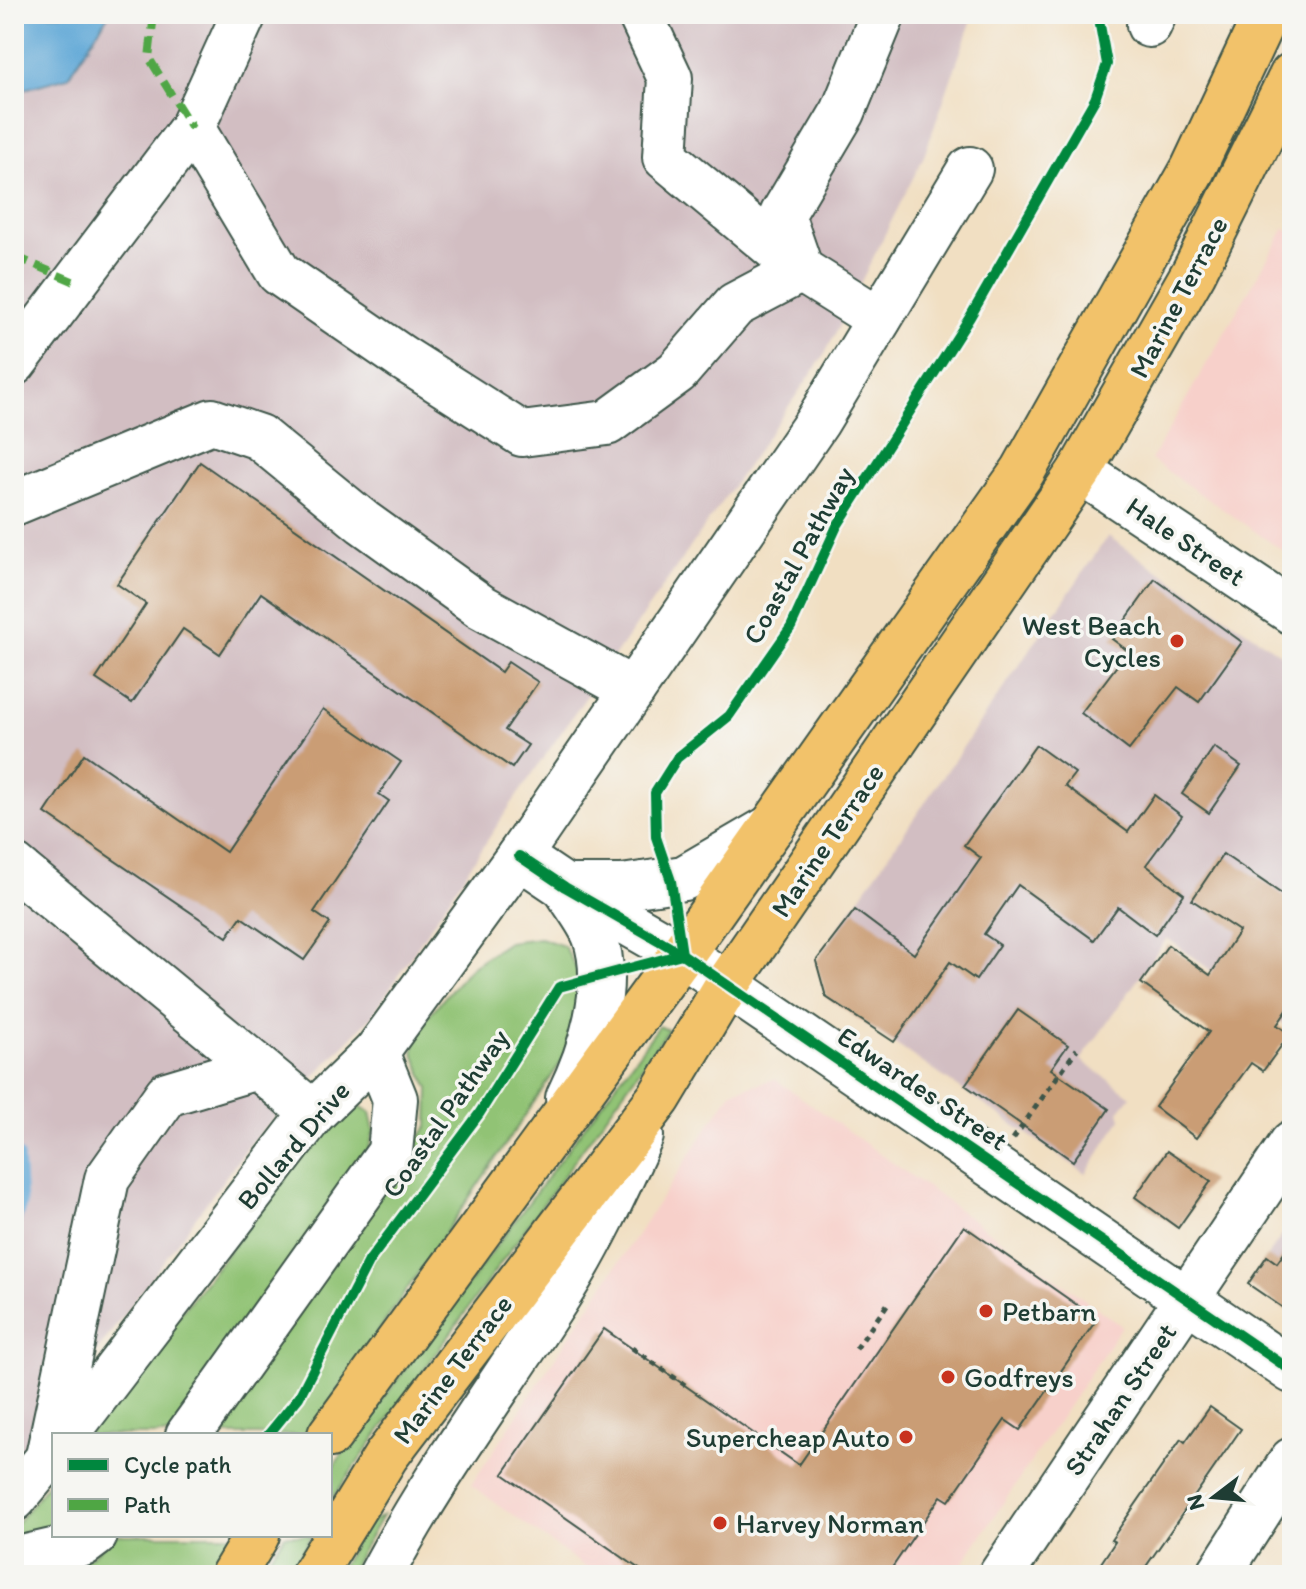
<svg xmlns="http://www.w3.org/2000/svg" width="1306" height="1589" font-family="Itim,sans-serif">
  <style>
    .built { fill: #f7d0ca }
    .industrial { fill: #d2bec2 }
    .green { fill: #91c374; stroke: #588054; stroke-width: 2 }
    .water { fill: #61a8d7; stroke: #407286; stroke-width: 2 }
    .lines { fill: none; stroke-linecap: round; stroke-linejoin: round }
    .stream { stroke: #61a8d7; stroke-width: 9 }
    .building { fill: #ca9d74 }
    .minor-casing { stroke: #3e5549; stroke-width: 48 }
    .highway-casing { stroke: #3e5549; stroke-width: 48 }
    .path { stroke: #3e5549; stroke-width: 5; stroke-dasharray: 6 6; stroke-linecap: butt }
    .minor { stroke: #fff; stroke-width: 44 }
    .highway { stroke: #f2c26a; stroke-width: 44 }
    .quiet { stroke: #4fa644; stroke-width: 8; stroke-dasharray: 16 8; stroke-linecap: butt }
    .cycleway-casing { stroke: #f6f6f2; stroke-width: 15 }
    .cycleway { stroke: #00873e; stroke-width: 10 }
    .poi-dot { fill: #c8321e; stroke: #f6f6f2; stroke-width: 3 }
    .labels { text-anchor: middle; dominant-baseline: central; stroke-width: 7; stroke-linejoin: round; paint-order: stroke }
    .street-label { font-size: 28px; fill: #1f3d34; stroke: #f6f6f2 }
    .poi-label { font-size: 28px; fill: #1f3d34; stroke: #f6f6f2; text-anchor: start }
  </style>
  <rect width="100%" height="100%" fill="#f6f6f2"/>
  <filter id="ink" filterUnits="userSpaceOnUse"><feTurbulence type="fractalNoise" baseFrequency=".0125" numOctaves="2"/><feDisplacementMap in="SourceGraphic" scale="16" xChannelSelector="R" yChannelSelector="G"/><feConvolveMatrix kernelMatrix="1 2 1 2 8 2 1 2 1" color-interpolation-filters="sRGB"/></filter>
  <filter id="wash" filterUnits="userSpaceOnUse"><feTurbulence type="fractalNoise" baseFrequency=".006" numOctaves="4" result="noise"/><feDisplacementMap in="SourceGraphic" scale="32" xChannelSelector="R" yChannelSelector="G"/><feGaussianBlur stdDeviation="1.8" result="paint"/><feColorMatrix in="noise" values="0 0 0 0 0 0 0 0 0 0 0 0 0 0 0 0 0 1.4 0 .05"/><feComposite in="paint" operator="in"/></filter>
  <g filter="url(#wash)">
    <rect width="100%" height="100%" fill="#f1dfc2"/>
    <!-- built -->
    <g class="built">
      <polygon points="1285,228 1292,233 1292,557 1151,460"/>
      <polygon points="775,1079 1122,1326 955,1575 596,1575 471,1485 732,1091"/>
    </g>
    <!-- industrial -->
    <g class="industrial">
      <polygon points="109,14 974,14 924,156 825,354 510,806 371,1017 252,1141 14,1464 14,92 68,77"/>
      <polygon points="1108,536 1292,662 1292,1030 1167,938 1081,1060 1131,1096 1119,1111 1121,1119 1086,1174 826,997 816,961"/>
      <polygon points="1292,1221 1292,1314 1248,1284"/>
    </g>
    <!-- green -->
    <g class="green">
      <polygon points="540,938 564,946 578,971 581,1007 564,1058 308,1435 198,1435 428,1126 429,1089 413,1052 423,1022 471,967 508,942"/>
      <polygon points="659,1026 668,1030 330,1501 330,1471"/>
      <polygon points="356,1104 370,1112 374,1131 357,1191 170,1435 86,1435 340,1108"/>
      <polygon points="54,1476 54,1535 14,1551 14,1527"/>
      <polygon points="382,1516 348,1575 337,1575 364,1526"/>
      <polygon points="117,1535 241,1535 215,1575 14,1575 90,1557"/>
      <polygon points="285,1535 311,1535 290,1575 258,1575"/>
    </g>
    <!-- water -->
    <polygon class="water" points="14,14 109,14 68,77 14,92"/>
    <g class="lines">
      <!-- stream -->
      <polyline class="stream" points="14,1151 19,1155 22,1205 14,1229"/>
    </g>
    <g id="blocks">
      <!-- building -->
      <g class="building">
        <polygon points="200,462 501,672 508,662 538,682 505,730 528,745 512,768 261,593 220,654 183,629 132,703 96,679 146,604 117,584"/>
        <polygon points="1155,579 1242,642 1199,702 1178,687 1129,750 1081,713 1128,651 1112,639"/>
        <polygon points="323,709 401,762 379,794 389,801 314,912 330,923 304,960 241,917 227,937 45,813 84,754 226,852"/>
        <polygon points="1036,745 1075,773 1065,786 1128,832 1154,795 1182,816 1146,865 1184,894 1155,935 1118,907 1094,940 1018,885 984,934 1000,945 976,980 950,962 894,1042 826,997 816,961 855,910 914,954 981,858 964,845"/>
        <polygon points="1214,747 1241,766 1209,813 1182,794"/>
        <polygon points="1223,854 1292,901 1292,1003 1277,1025 1290,1034 1263,1071 1251,1063 1196,1138 1155,1107 1209,1032 1141,983 1168,945 1210,975 1239,931 1192,900"/>
        <polygon points="1018,1010 1068,1045 1051,1069 1109,1109 1073,1161 965,1085"/>
        <polygon points="1167,1151 1211,1181 1178,1228 1135,1197"/>
        <polygon points="964,1226 1097,1319 1020,1430 1005,1420 949,1501 941,1496 887,1575 648,1575 503,1474 604,1329 799,1465"/>
        <polygon points="1292,1242 1292,1314 1248,1284 1267,1256 1277,1263"/>
        <polygon points="1210,1407 1241,1429 1140,1575 1093,1575 1115,1542 1111,1540 1181,1439 1185,1442"/>
      </g>
    </g>
  </g>
  <g filter="url(#ink)">
    <use href="#blocks" fill-opacity="0" stroke="#3e5549" stroke-width="2"/>
    <g class="lines">
      <!-- minor casing -->
      <g class="minor-casing">
        <g id="minor">
          <polyline points="1149,25 1154,14"/>
          <polyline points="192,128 279,273 401,357 522,434 607,423 677,372 735,305 801,270 665,157 670,78 640,14"/>
          <polyline points="879,319 801,270 782,215 843,112 883,14"/>
          <polyline points="14,363 192,128 244,14"/>
          <polyline points="1080,471 1292,612"/>
          <polyline points="14,503 212,421 259,437 363,522 480,606 633,690"/>
          <polyline points="519,856 565,887 682,954 1292,1371"/>
          <polyline points="14,866 313,1113"/>
          <polyline points="567,887 622,887 684,878 773,826"/>
          <path d="M566,889C575,904 589,921 595,937C612,987 590,1053 568,1098"/>
          <polyline points="66,1435 313,1113 376,1052 519,856 817,422 970,169"/>
          <polyline points="188,1435 390,1152 395,1099 376,1052"/>
          <polyline points="47,1461 107,1179 167,1094 257,1067"/>
          <polyline points="14,1499 54,1451"/>
          <polyline points="14,1560 83,1544 95,1535"/>
          <polyline points="1219,1574 1292,1460"/>
          <path d="M381,1575C432,1478 498,1390 557,1298C590,1247 616,1191 641,1136"/>
          <polyline points="1001,1575 1292,1143"/>
        </g>
      </g>
      <!-- highway casing -->
      <g class="highway-casing">
        <g id="highway">
          <polyline points="330,1435 682,954 1023,471 1193,169 1266,14"/>
          <polyline points="233,1575 257,1535"/>
          <polyline points="313,1575 386,1456 659,1098 727,985 1080,471 1194,272 1292,75"/>
        </g>
      </g>
      <!-- path -->
      <g class="path">
        <polyline points="1013,1139 1077,1049"/>
        <polyline points="632,1348 685,1385"/>
        <polyline points="856,1349 889,1302"/>
      </g>
      <!-- minor -->
      <use href="#minor" class="minor"/>
      <!-- highway -->
      <use href="#highway" class="highway"/>
      <!-- quiet -->
      <g class="quiet">
        <polyline points="154,14 149,58 192,128"/>
        <polyline points="14,256 75,282"/>
      </g>
      <!-- cycleway casing -->
      <g class="cycleway-casing">
        <g id="cycleway">
          <polyline points="519,856 565,887 682,954 1292,1371"/>
          <polyline points="268,1435 299,1397 369,1261 479,1114 559,987 682,954 671,881 656,837 655,793 677,758 729,716 791,627 837,526 970,317 1095,99 1107,64 1098,14"/>
        </g>
      </g>
      <!-- cycleway -->
      <use href="#cycleway" class="cycleway"/>
    </g>
  </g>
  <!-- markers -->
  <g class="poi-dot">
    <circle cx="1177" cy="641" r="8"/>
    <circle cx="986" cy="1311" r="8"/>
    <circle cx="948" cy="1377" r="8"/>
    <circle cx="906" cy="1437" r="8"/>
    <circle cx="720" cy="1523" r="8"/>
  </g>
  <g class="labels">
    <!-- street labels -->
    <g class="street-label">
      <text transform="translate(1178 297) rotate(-62)">Marine Terrace</text>
      <text transform="translate(1186 541) rotate(34)">Hale Street</text>
      <text transform="translate(798 555) rotate(-61)">Coastal Pathway</text>
      <text transform="translate(827 840) rotate(-56)">Marine Terrace</text>
      <text transform="translate(923 1088) rotate(34)">Edwardes Street</text>
      <text transform="translate(445 1113) rotate(-55)">Coastal Pathway</text>
      <text transform="translate(293 1145) rotate(-50)">Bollard Drive</text>
      <text transform="translate(452 1369) rotate(-53)">Marine Terrace</text>
      <text transform="translate(1120 1399) rotate(-56)">Strahan Street</text>
    </g>
    <!-- poi labels -->
    <g class="poi-label">
      <text x="1161" y="625" text-anchor="end">West Beach<tspan x="1161" dy="32">Cycles</tspan></text>
      <text x="1002" y="1311">Petbarn</text>
      <text x="964" y="1377">Godfreys</text>
      <text x="890" y="1437" text-anchor="end">Supercheap Auto</text>
      <text x="736" y="1523">Harvey Norman</text>
    </g>
  </g>
  <!-- margin -->
  <rect width="1306" height="1589" fill="none" stroke="#f6f6f2" stroke-width="48"/>
  <!-- legend -->
  <rect x="52" y="1433" width="280" height="104" fill="#f6f6f2" stroke="#a0aca6" stroke-width="2"/>
  <rect x="68" y="1459" width="40" height="12" fill="#00873e" stroke="#a0aca6" stroke-width="2"/>
  <text x="124" y="1473" font-size="24" fill="#1f3d34">Cycle path</text>
  <rect x="68" y="1499" width="40" height="12" fill="#4fa644" stroke="#a0aca6" stroke-width="2"/>
  <text x="124" y="1513" font-size="24" fill="#1f3d34">Path</text>
  <!-- north arrow -->
  <g transform="translate(1214 1497) rotate(254)" stroke="#f6f6f2" stroke-width="6" paint-order="stroke">
  <path d="M0-6L14 30L0 20L-14 30Z" fill="#1f3d34"/>
  <text y="-12" font-size="22" font-weight="bold" text-anchor="middle" fill="#1f3d34">N</text>
  </g>
</svg>
